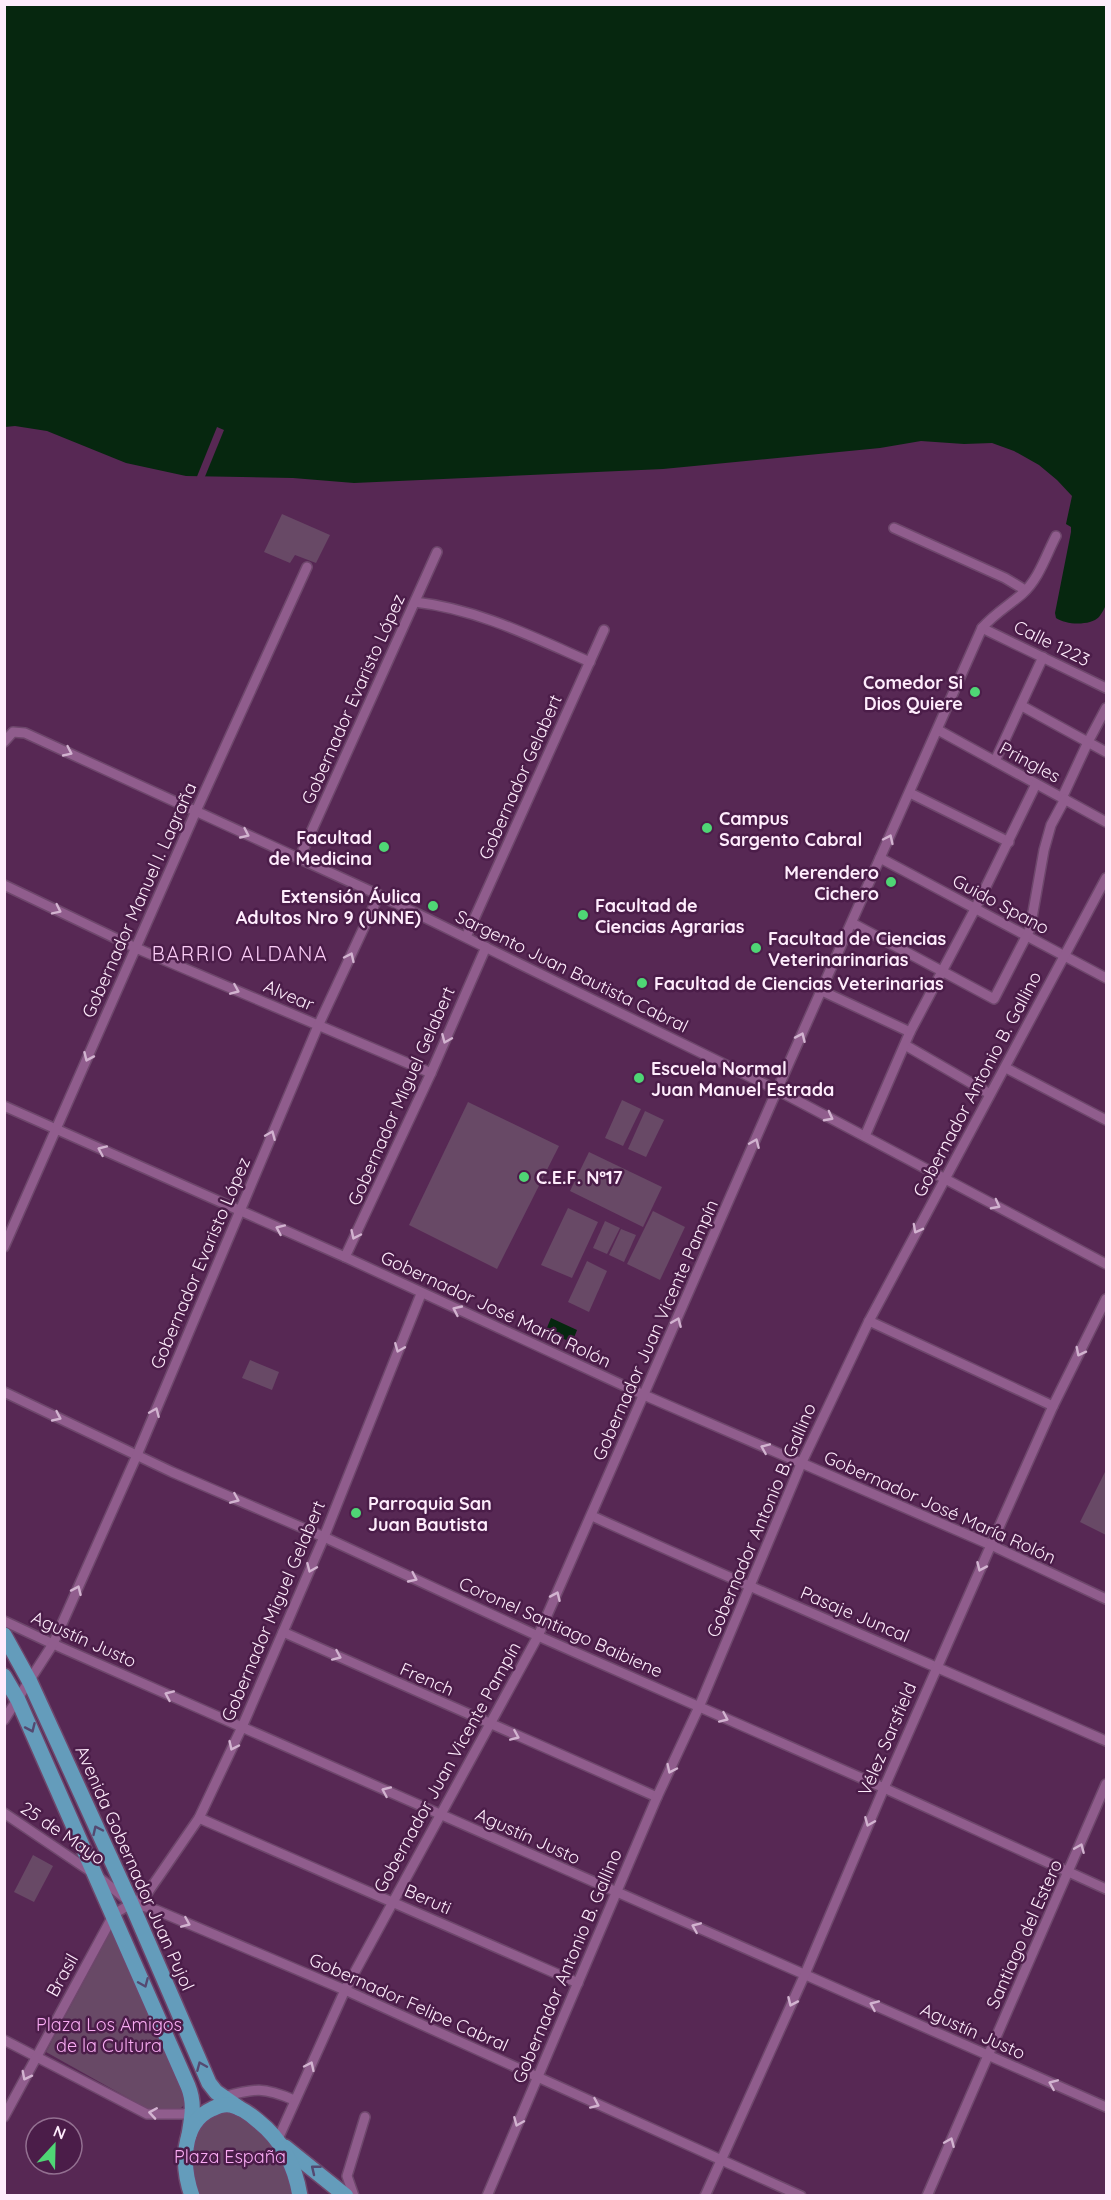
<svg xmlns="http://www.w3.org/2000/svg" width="1111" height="2200" font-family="Quicksand,sans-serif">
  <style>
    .green { fill: #684966 }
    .water { fill: #06270f }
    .pier { fill: #572854 }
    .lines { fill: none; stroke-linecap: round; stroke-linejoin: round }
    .street-casing { stroke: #6e476c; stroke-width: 12 }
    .primary-casing { stroke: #6e476c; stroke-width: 18 }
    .street { stroke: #905d8d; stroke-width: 9 }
    .primary { stroke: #649cbb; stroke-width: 15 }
    .oneway { stroke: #d2b3d0 }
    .oneway2 { stroke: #544971 }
    .poi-dot { fill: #4fd675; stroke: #4b1d49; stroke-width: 2 }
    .labels { text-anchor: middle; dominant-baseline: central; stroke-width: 5; stroke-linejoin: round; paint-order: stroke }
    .street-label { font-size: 18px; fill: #feecfc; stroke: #4b1d49 }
    .poi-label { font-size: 18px; font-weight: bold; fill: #feecfc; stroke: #4b1d49; text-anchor: start }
    .park-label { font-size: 18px; fill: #faacf4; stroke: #4b1d49 }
    .neighbourhood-label { font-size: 20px; letter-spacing: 1.5px; fill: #fbcdf7; stroke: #4b1d49 }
  </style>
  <rect width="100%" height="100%" fill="#572854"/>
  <!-- green -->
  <g class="green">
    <polygon points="282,514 330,535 316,563 295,555 290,563 264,552"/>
    <polygon points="622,1100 641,1109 623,1146 605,1138"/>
    <polygon points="468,1102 559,1146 497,1269 409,1225"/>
    <polygon points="645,1111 664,1120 646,1157 628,1149"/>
    <polygon points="589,1152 662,1187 643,1227 570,1191"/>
    <polygon points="568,1208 598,1222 572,1278 541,1265"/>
    <polygon points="653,1211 685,1227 660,1280 627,1264"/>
    <polygon points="605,1221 620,1228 607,1254 593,1248"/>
    <polygon points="621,1229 636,1235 624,1262 609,1255"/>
    <polygon points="587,1261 607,1271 589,1312 568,1302"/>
    <polygon points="250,1360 279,1372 272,1390 242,1378"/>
    <polygon points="1106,1470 1106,1535 1080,1522"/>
    <polygon points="33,1855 53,1866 34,1902 14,1892"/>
    <polygon points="113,1927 185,2091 185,2104 181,2108 153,2110 146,2108 46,2052"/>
    <path d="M222,2112C243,2113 268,2133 278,2151C286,2165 290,2181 295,2196H197C190,2176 188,2142 201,2124C205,2119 215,2115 222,2112Z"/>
  </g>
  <!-- water -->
  <g class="water">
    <path d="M5,5H1106V604C1105,608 1102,613 1099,617C1090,626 1066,625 1056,618L1055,613L1071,532V527L1066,524L1072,496L1057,480L1039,465L1014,451L992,443L964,444L921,441L880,448L663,469L354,483L293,478L186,476L126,463L47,431L15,426L5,427Z"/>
    <polygon points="551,1318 577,1330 572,1343 546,1330"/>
  </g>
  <!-- pier -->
  <polygon class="pier" points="217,427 224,430 204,479 196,479"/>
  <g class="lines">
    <!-- street casing -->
    <g class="street-casing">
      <g id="street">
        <polyline points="894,528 1005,578 1025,590"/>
        <path d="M415,602C477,609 533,637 590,662"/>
        <polyline points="982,628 1106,688"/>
        <polyline points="1022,706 1106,752"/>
        <polyline points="938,730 1106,822"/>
        <polyline points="4,742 13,732 25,733 379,895 777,1090 1106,1264"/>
        <polyline points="995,761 1043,657"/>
        <polyline points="910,793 1009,842"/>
        <polyline points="1062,798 1088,742 1106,708"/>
        <polyline points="880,858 1106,978"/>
        <polyline points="299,859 437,552"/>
        <polyline points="4,885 136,948 431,1073"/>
        <polyline points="852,923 994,999 1030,929 1044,850 1051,825 1065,799"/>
        <polyline points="466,937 604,630"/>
        <polyline points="822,991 910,1032"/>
        <polyline points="905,1045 990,1094"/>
        <polyline points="1006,1068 1106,1120"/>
        <polyline points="4,1106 345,1257 644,1395 991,1545 1106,1599"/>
        <polyline points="865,1136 910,1032 975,909 1036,784"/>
        <polyline points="4,1247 196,811 307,567"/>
        <polyline points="345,1257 431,1073 486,947"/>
        <polyline points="869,1321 1053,1406"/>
        <polyline points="4,1392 172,1472 324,1537 538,1636 884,1788 1106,1889"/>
        <path d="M592,1516C762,1593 935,1666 1106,1741"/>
        <polyline points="4,1621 53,1644 1106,2107"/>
        <polyline points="283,1632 657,1797"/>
        <polyline points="4,1720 53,1644 137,1455 318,1026 379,895"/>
        <polyline points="4,1813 96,1875 131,1903 156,1910 345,1990 801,2196"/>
        <polyline points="199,1818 578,1983"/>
        <polyline points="4,2040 147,2114 184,2114 195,2109"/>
        <path d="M223,2097C255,2088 264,2087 294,2100"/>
        <polyline points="4,2117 114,1914 146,1895 199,1818 242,1727 324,1537 421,1294"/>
        <path d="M278,2139L345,1990L538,1636L777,1090L982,628C994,614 1008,606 1022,594C1039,579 1046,555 1056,536"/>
        <polyline points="354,2196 347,2176 365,2117"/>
        <polyline points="487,2196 657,1797 699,1707 801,1464 869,1321 1106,878"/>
        <polyline points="705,2196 805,1974 884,1788 991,1545 1053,1406 1106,1299"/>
        <polyline points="927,2196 1106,1784"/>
      </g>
    </g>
    <!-- primary casing -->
    <g class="primary-casing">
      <g id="primary">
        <polyline points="4,1635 30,1682 131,1903 209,2083 216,2092 239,2108"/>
        <path d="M4,1676L18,1700L188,2086C195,2103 192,2117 189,2135"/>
        <polyline points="285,2147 346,2196"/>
        <path d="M192,2196C182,2168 180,2123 212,2109C218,2106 224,2104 230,2105C240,2107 250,2114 258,2121C282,2140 295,2165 300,2196"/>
      </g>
    </g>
    <!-- street -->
    <use href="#street" class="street"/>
    <!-- primary -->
    <use href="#primary" class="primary"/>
  </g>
  <!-- one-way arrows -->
  <defs><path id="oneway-chevron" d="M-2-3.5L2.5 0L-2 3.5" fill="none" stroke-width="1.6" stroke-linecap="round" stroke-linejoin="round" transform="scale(1.5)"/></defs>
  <g class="oneway">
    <use href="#oneway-chevron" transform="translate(68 752) rotate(25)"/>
    <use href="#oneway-chevron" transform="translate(245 834) rotate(25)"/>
    <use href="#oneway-chevron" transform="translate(889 839) rotate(-65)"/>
    <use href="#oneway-chevron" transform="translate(57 910) rotate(26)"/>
    <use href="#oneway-chevron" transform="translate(350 957) rotate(-65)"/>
    <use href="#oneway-chevron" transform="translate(235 990) rotate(23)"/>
    <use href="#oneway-chevron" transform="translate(801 1037) rotate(-66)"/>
    <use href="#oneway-chevron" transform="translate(446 1039) rotate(113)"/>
    <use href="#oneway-chevron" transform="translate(88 1057) rotate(114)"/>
    <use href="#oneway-chevron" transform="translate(829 1117) rotate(28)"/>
    <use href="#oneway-chevron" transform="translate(271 1135) rotate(-67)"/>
    <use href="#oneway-chevron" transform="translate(755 1143) rotate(-67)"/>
    <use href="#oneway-chevron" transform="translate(102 1150) rotate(-156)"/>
    <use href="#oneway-chevron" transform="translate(996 1205) rotate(28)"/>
    <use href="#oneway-chevron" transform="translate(280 1229) rotate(-156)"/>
    <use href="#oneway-chevron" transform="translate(917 1229) rotate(118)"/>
    <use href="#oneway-chevron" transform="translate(355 1235) rotate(115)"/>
    <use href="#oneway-chevron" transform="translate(457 1310) rotate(-155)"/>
    <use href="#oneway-chevron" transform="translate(677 1322) rotate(-67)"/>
    <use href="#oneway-chevron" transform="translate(399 1348) rotate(112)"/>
    <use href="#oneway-chevron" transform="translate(1080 1352) rotate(117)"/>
    <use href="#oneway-chevron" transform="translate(155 1412) rotate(-67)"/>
    <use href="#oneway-chevron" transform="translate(57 1417) rotate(25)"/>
    <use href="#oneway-chevron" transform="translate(765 1448) rotate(-157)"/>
    <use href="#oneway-chevron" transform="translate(235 1499) rotate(23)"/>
    <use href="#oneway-chevron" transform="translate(981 1567) rotate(114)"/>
    <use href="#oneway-chevron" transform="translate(311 1568) rotate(113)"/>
    <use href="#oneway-chevron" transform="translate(413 1578) rotate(25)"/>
    <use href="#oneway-chevron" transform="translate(77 1590) rotate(-66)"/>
    <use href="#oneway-chevron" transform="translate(556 1596) rotate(-66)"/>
    <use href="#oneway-chevron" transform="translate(337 1656) rotate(24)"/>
    <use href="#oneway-chevron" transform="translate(169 1695) rotate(-156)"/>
    <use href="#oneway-chevron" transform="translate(724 1718) rotate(24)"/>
    <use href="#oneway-chevron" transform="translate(515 1736) rotate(23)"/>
    <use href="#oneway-chevron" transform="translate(233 1746) rotate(115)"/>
    <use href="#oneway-chevron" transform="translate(671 1769) rotate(115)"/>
    <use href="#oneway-chevron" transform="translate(386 1791) rotate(-156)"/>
    <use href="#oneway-chevron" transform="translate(869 1822) rotate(113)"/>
    <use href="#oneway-chevron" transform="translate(1080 1848) rotate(-67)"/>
    <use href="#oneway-chevron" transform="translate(186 1923) rotate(23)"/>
    <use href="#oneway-chevron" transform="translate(696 1927) rotate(-157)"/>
    <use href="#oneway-chevron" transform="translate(792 2002) rotate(114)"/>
    <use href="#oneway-chevron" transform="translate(874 2005) rotate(-156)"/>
    <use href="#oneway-chevron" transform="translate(310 2066) rotate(-65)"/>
    <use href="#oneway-chevron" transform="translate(26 2076) rotate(117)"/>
    <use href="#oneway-chevron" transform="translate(1053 2084) rotate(-157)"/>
    <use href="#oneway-chevron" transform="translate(595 2104) rotate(24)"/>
    <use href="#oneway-chevron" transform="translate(153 2113) rotate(-171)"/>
    <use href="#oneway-chevron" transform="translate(518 2122) rotate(113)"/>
    <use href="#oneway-chevron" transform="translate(950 2142) rotate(-67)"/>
  </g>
  <g class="oneway2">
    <use href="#oneway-chevron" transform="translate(31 1728) rotate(66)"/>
    <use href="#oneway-chevron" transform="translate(97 1830) rotate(-115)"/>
    <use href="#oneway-chevron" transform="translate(144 1983) rotate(67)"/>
    <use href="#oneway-chevron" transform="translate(201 2066) rotate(-113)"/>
    <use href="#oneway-chevron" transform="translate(315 2169) rotate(-141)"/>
  </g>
  <!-- markers -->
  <g class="poi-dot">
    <circle cx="975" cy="692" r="6"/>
    <circle cx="707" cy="828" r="6"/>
    <circle cx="384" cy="847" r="6"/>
    <circle cx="891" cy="882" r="6"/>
    <circle cx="433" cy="906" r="6"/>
    <circle cx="583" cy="915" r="6"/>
    <circle cx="756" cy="948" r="6"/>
    <circle cx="642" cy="983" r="6"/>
    <circle cx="639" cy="1078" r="6"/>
    <circle cx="524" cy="1177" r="6"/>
    <circle cx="356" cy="1513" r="6"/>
  </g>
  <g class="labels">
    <!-- street labels -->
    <g class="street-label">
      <text transform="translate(1052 643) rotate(26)">Calle 1223</text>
      <text transform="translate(353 699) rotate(-66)">Gobernador Evaristo López</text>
      <text transform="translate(1030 762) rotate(28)">Pringles</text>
      <text transform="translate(520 777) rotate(-66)">Gobernador Gelabert</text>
      <text transform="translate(139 900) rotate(-66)">Gobernador Manuel I. Lagraña</text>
      <text transform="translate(1001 904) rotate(28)">Guido Spano</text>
      <text transform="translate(572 971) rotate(26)">Sargento Juan Bautista Cabral</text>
      <text transform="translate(289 995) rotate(23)">Alvear</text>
      <text transform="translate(977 1084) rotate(-62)">Gobernador Antonio B. Gallino</text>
      <text transform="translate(401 1096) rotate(-66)">Gobernador Miguel Gelabert</text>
      <text transform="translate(200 1263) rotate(-67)">Gobernador Evaristo López</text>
      <text transform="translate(496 1309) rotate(25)">Gobernador José María Rolón</text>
      <text transform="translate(655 1330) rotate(-66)">Gobernador Juan Vicente Pampín</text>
      <text transform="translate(940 1507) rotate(24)">Gobernador José María Rolón</text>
      <text transform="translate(761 1520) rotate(-67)">Gobernador Antonio B. Gallino</text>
      <text transform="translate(273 1611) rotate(-67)">Gobernador Miguel Gelabert</text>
      <text transform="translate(855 1614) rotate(23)">Pasaje Juncal</text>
      <text transform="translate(561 1627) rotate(24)">Coronel Santiago Baibiene</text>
      <text transform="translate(84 1639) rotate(24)">Agustín Justo</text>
      <text transform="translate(427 1679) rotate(24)">French</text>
      <text transform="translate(887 1739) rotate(-67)">Vélez Sarsfield</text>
      <text transform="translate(447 1767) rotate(-61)">Gobernador Juan Vicente Pampín</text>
      <text transform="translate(63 1833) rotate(34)">25 de Mayo</text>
      <text transform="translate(528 1836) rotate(24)">Agustín Justo</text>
      <text transform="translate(135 1868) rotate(66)">Avenida Gobernador Juan Pujol</text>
      <text transform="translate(428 1899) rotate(24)">Beruti</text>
      <text transform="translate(1024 1934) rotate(-66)">Santiago del Estero</text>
      <text transform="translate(567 1966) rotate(-67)">Gobernador Antonio B. Gallino</text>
      <text transform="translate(62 1975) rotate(-61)">Brasil</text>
      <text transform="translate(409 2002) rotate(24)">Gobernador Felipe Cabral</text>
      <text transform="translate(973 2031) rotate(24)">Agustín Justo</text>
    </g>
    <!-- poi labels -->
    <g class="poi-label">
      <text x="963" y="682" text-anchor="end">Comedor Si<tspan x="963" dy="21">Dios Quiere</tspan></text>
      <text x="719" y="818">Campus<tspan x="719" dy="21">Sargento Cabral</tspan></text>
      <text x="372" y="837" text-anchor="end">Facultad<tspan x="372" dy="21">de Medicina</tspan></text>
      <text x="879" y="872" text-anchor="end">Merendero<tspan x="879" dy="21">Cichero</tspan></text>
      <text x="421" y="896" text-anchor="end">Extensión Áulica<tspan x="421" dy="21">Adultos Nro 9 (UNNE)</tspan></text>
      <text x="595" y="905">Facultad de<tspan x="595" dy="21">Ciencias Agrarias</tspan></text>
      <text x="768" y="938">Facultad de Ciencias<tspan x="768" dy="21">Veterinarinarias</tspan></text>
      <text x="654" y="983">Facultad de Ciencias Veterinarias</text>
      <text x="651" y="1068">Escuela Normal<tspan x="651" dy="21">Juan Manuel Estrada</tspan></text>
      <text x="536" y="1177">C.E.F. Nº17</text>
      <text x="368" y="1503">Parroquia San<tspan x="368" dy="21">Juan Bautista</tspan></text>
    </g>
    <!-- park labels -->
    <g class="park-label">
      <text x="109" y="2024">Plaza Los Amigos<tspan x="109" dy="21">de la Cultura</tspan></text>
      <text x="230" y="2156">Plaza España</text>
    </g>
    <!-- neighbourhood labels -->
    <g class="neighbourhood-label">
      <text x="240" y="953">BARRIO ALDANA</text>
    </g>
  </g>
  <!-- border -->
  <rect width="1111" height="2200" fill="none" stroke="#feecfc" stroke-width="12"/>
  <!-- north arrow -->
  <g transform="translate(54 2146) rotate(22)"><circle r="28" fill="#4b1d49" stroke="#937091" stroke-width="1.5"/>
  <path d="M0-4.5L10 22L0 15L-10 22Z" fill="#4fd675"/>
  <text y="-9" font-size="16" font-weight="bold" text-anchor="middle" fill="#feecfc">N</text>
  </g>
</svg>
